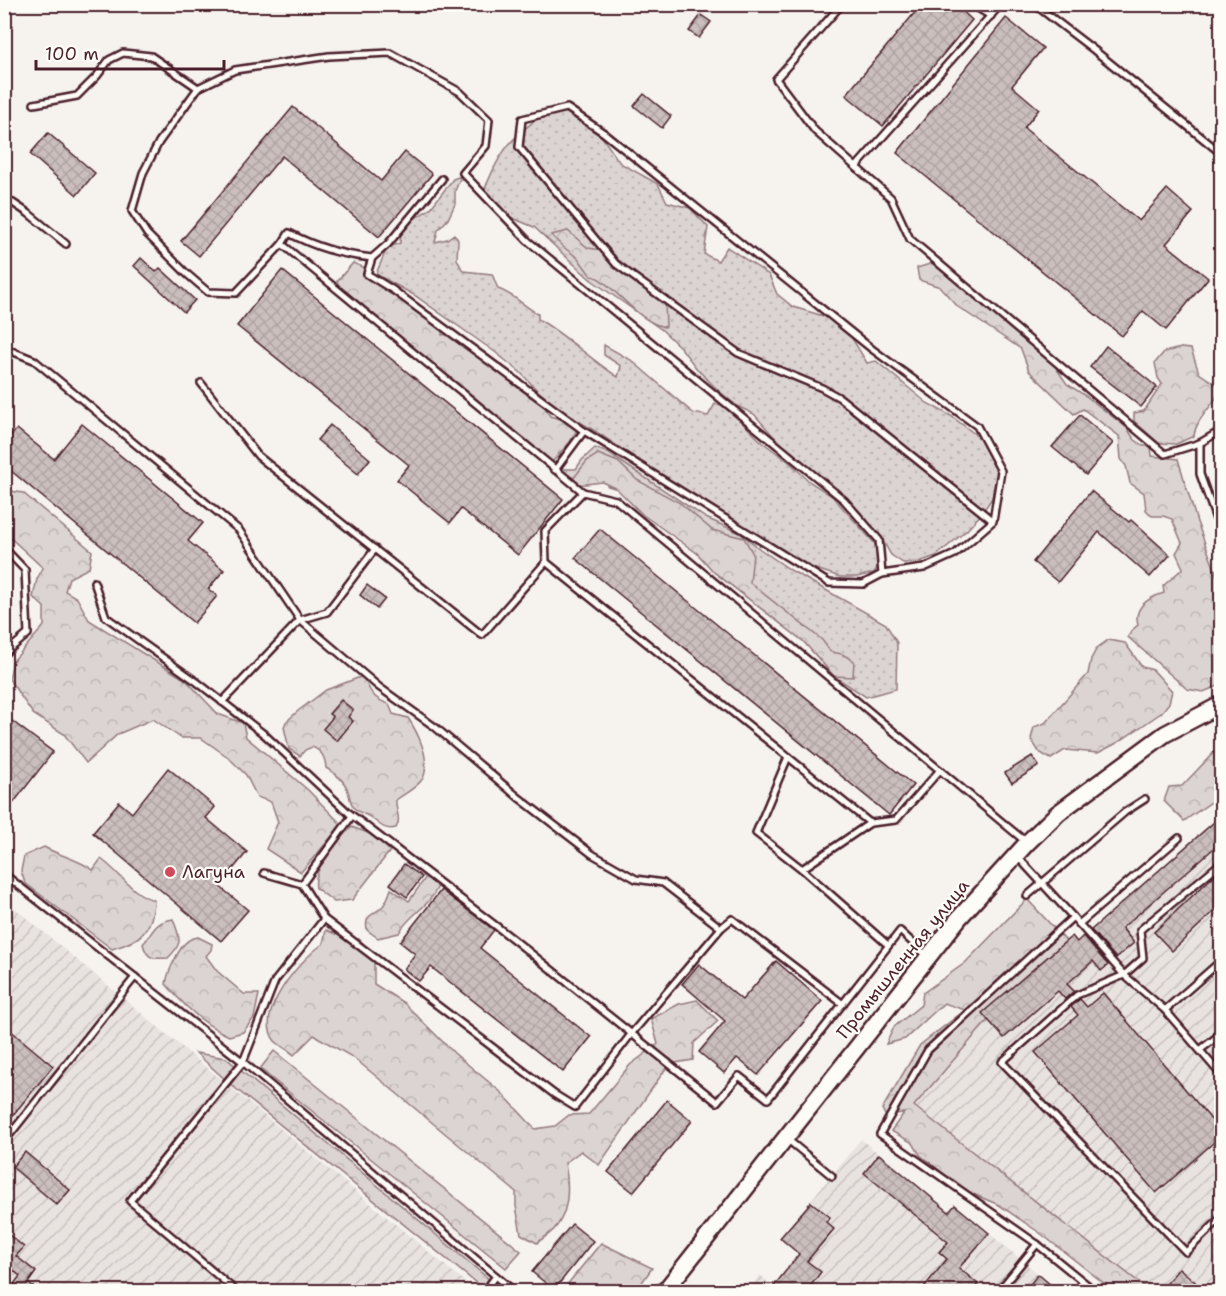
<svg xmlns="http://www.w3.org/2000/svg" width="1226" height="1296" font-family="'Shantell Sans',sans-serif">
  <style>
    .industrial { fill: url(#industrial-furrows) }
    .grass { fill: url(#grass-dots); stroke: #937a7e; stroke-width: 1.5 }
    .forest { fill: url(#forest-crowns); stroke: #937a7e; stroke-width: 1.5 }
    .building { fill: url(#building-cross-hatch); stroke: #4a1f2b; stroke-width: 1.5 }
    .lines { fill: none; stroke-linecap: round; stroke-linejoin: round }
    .lane-casing { stroke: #4a1f2b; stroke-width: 10 }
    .secondary-casing { stroke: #4a1f2b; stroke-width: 20 }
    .lane { stroke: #fdfcf7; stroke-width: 5 }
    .secondary { stroke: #fdfcf7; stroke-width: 15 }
    .poi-dot { fill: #d1495b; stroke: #fdfcf7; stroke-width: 2 }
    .labels { text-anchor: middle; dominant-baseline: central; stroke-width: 4.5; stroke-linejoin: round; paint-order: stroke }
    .poi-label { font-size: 18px; fill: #4a1f2b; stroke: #fdfcf7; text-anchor: start }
    .street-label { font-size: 18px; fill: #4a1f2b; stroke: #fdfcf7 }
  </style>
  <defs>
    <pattern id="industrial-furrows" width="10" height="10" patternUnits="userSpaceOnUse" patternTransform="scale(1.5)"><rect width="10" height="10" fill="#e9e3e0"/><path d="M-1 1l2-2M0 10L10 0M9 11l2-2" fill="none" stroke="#c9c2c0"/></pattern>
    <pattern id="grass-dots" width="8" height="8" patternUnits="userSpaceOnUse" patternTransform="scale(1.5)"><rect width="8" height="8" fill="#dcd4d2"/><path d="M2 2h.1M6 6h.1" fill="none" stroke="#beb6b4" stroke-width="1.8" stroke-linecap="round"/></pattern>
    <pattern id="forest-crowns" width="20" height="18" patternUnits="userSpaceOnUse" patternTransform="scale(1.5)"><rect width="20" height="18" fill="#dcd4d2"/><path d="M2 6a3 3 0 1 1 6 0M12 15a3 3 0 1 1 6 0" fill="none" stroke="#beb6b4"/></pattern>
    <pattern id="building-cross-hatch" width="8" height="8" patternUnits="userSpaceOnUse" patternTransform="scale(1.5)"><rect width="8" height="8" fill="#cbbfbe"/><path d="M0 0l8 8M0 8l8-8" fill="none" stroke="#b0a4a3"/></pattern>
  </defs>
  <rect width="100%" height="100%" fill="#f6f3ef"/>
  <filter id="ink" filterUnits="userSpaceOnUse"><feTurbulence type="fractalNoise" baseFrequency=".0167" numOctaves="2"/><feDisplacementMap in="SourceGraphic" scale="12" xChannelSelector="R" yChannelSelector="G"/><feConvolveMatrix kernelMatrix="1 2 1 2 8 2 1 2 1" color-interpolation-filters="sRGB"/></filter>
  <g filter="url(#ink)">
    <!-- industrial -->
    <g class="industrial">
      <polygon points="1221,816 1221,1291 1150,1291 914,1106 988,1020 982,1013 1072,936 1077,942"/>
      <polygon points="5,900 476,1291 5,1291"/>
      <polygon points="861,1139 949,1212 955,1205 1059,1291 746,1292 760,1275 774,1286 799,1255 780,1238"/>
    </g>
    <!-- grass -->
    <g class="grass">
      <path d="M552,107L567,110L600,134L620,163L658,184L667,202L690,208L708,227L704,254L718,261L727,247L769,275L777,294L793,307L827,317L850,335L867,363L876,361L927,403L951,416L980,438L994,453L998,468L992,498L982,513L967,530L936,556L919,562L903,563L891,555L883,541L864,518L776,439L754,414L737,406L718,390L697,369L681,348L662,330L590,279L534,227L500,213L484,191C491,174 499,155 512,141C524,128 538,118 552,107Z"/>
      <path d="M461,176L455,191V204L448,219L438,230L435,242L447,239L454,234L458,240L457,259L463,271L492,274L498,289C513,294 524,306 538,314V319C567,336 590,359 618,377L621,366L604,355V345L631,360L693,413L708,416L715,404L724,405L762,442L788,461L810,482L832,496L877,546L881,561L874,573L857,577H840L810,567L756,536L693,497L595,431L562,411L537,390L520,372L495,352L414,295L376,274L387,248L400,243L401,232L409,222L430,209L453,179Z"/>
      <polygon points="595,448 608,453 706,518 740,533 760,549 792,571 886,624 897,643 896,689 866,697 834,676 803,641 714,572 697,553 635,508 621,490 608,486 600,478 577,485 559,469 576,469 582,460"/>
    </g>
    <!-- forest -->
    <g class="forest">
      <path d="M568,231L588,248L602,250L627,266L631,279L647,282L648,287L665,303L666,327C637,324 609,277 591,276L578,258L562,246L551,235Z"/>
      <path d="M942,260L966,285L1028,342L1041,346L1067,384L1086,396L1127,428L1134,439L1143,446H1151L1152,456L1178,459L1197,522L1221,586V685L1203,692L1187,689L1128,637L1132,630L1138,625C1133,607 1148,598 1164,593L1163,586L1183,568L1176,553L1182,543L1172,519L1163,516H1152L1146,510L1144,493L1130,483L1126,466L1121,459L1119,436L1083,409L1074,414L1029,371L1021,349L958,307L940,287L919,280L917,268Z"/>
      <polygon points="353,263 368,269 374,282 389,293 416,307 442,325 442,335 457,333 542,402 550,416 564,420 577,430 570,442 552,462 541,456 362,308 340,288 337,281"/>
      <path d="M1181,348L1191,349L1199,373L1220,387C1218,404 1196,416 1194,436L1176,444L1159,443L1134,421V413L1144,411L1162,384L1158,378L1155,363L1164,352Z"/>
      <polygon points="598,454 618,462 637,480 680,503 712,530 744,538 753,554 750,583 822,640 831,652 842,654 854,661 853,677 834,676 803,641 714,572 697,553 643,515 616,488 603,482 577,485 573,479 587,461"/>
      <polygon points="5,490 23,493 92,551 89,568 69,578 65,591 77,598 89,620 186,680 218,714 243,723 246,737 308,790 342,825 301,872 266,849 278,822 271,802 257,797 246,775 228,757 201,738 181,738 153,719 118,734 86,763 64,734 33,714 9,679 13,661 44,626 44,607 33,597 37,579 43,568 5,533"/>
      <polygon points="1108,640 1125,643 1142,667 1153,670 1172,691 1169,703 1161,713 1117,743 1098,753 1065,750 1051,759 1039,752 1031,739 1034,727 1045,723 1088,674 1091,659 1097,648"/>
      <path d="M363,676C370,691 372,699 389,704L393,714L408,718C418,733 430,757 424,776C420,786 404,794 396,800C395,811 402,818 396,828C384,831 380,824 371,818C367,814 359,813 355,809C350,804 350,797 348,791C345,781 335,773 326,768C325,757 322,751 312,747L305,750L300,756L289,749L284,727L286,722L298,711L326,690Z"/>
      <polygon points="1221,745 1221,795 1184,821 1164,801 1169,787 1182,786"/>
      <path d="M352,827L373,835L381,833L385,837L384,845L390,851L352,900L334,902L316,888C312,868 338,839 352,827Z"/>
      <path d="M44,847C60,856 78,859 93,870L101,859C120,872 131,894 154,900C153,931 140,941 112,949L25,883L21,871L24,856Z"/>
      <path d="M426,877L435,879L438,886C429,908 409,914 399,933L378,938L367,930C364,914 374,915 382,907C386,903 389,895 391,889L409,901Z"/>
      <polygon points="1027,899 1066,941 983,1013 988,1020 914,1106 1150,1291 1114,1291 1040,1233 999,1205 966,1191 920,1155 913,1143 891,1131 904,1113 885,1115 882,1109 920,1045 965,1010 944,1003 905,1039 886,1044 894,1027 921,1005 923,993 965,963"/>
      <path d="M173,919C180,939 184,942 168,958C153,959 147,959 143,944C154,931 154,922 173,919Z"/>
      <path d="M326,930L347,939H359L374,955V984L404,1003L454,1053L502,1093L535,1129L555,1126L569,1115L589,1114L630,1065L658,1044L651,1019L679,1004L697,1000L718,1021L694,1043L693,1060L669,1064L599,1165L581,1151L565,1163C569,1184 570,1209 556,1227C552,1233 543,1238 537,1243L521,1234L516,1206V1192L354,1058L314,1035L294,1055C289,1050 280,1046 275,1041C253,1013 301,959 323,944Z"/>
      <path d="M198,937L212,944L211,950L206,956L217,971L244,994H259L254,1018L243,1032L229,1036C204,1025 183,1005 166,984C167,974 179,946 189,940C192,938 195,938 198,937Z"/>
      <polygon points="274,1051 521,1251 506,1268 260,1069"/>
      <polygon points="196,1053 226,1058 503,1291 486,1291 230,1084"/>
      <polygon points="601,1243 652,1268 636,1291 562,1291"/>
    </g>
    <!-- building -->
    <g class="building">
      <polygon points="922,4 955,4 972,20 883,126 846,95"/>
      <polygon points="701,15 711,22 699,38 689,31"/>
      <polygon points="1006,18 1043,48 1012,86 1039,109 1024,128 1139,221 1167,189 1193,212 1166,244 1208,278 1166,330 1143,311 1122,336 897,153"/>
      <polygon points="644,94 671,116 662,128 634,106"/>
      <polygon points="293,107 381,181 405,152 432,174 379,237 282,156 199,256 181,241"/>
      <polygon points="48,133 95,173 77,195 30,154"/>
      <polygon points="141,258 156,272 160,268 195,300 184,312 134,266"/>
      <polygon points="282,270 563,499 518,555 461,509 450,523 397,480 409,465 237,326"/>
      <polygon points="1106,346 1157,387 1141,407 1090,367"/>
      <polygon points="1080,415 1113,443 1086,475 1052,447"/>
      <polygon points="82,424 203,523 188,541 224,570 208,589 217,596 194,623 4,465 4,443 17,429 54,459"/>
      <polygon points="330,425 370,459 358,474 317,440"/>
      <polygon points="1091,491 1129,522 1131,520 1170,555 1150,577 1099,532 1058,582 1033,562"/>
      <polygon points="600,529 913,785 889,815 575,558"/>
      <polygon points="367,585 385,599 377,609 360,595"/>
      <polygon points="341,700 353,710 348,717 353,721 337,741 323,729 333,717 329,714"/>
      <polygon points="4,715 53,752 4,815"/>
      <polygon points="1032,756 1039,766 1012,783 1005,773"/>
      <polygon points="168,768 215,807 206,818 247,852 219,886 248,910 221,941 93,833 119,802 132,813"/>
      <polygon points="1221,816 1221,842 1122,928 1134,943 1116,958 1091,930"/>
      <polygon points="404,864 422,877 407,897 390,884"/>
      <polygon points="1221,869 1221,905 1172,951 1154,932"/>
      <polygon points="441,890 494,930 480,948 591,1037 563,1072 431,967 419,981 404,969 415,954 400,942"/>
      <polygon points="1072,936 1077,942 1083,936 1108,965 1101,971 1093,961 1067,984 1074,991 1065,999 1058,991 1004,1038 982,1013"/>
      <polygon points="776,961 822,1001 758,1075 737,1058 724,1073 699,1052 725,1021 682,984 699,964 742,1000"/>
      <polygon points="1103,993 1221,1131 1221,1136 1156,1193 1035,1052 1078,1015 1071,1007 1080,999 1087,1007"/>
      <polygon points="4,1025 53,1066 4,1126"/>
      <polygon points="667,1100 692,1121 633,1192 608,1172"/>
      <polygon points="25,1152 70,1190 57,1205 12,1167"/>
      <polygon points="879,1154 949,1212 955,1205 989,1233 959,1268 978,1284 972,1292 920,1292 947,1259 939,1252 948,1242 864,1173"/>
      <polygon points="811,1202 830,1217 826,1222 834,1229 807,1261 821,1272 806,1292 781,1292 774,1286 799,1254 780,1238"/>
      <polygon points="572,1224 593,1241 554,1290 532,1272"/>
      <polygon points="4,1231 24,1247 16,1256 36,1272 28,1283 39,1292 8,1292 20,1276 4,1263"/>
      <polygon points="1179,1268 1194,1281 1206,1292 1160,1292"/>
      <polygon points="1038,1274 1059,1292 1024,1292"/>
    </g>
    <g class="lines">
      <!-- lane casing -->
      <g class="lane-casing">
        <g id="lane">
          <polyline points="842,4 776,79 815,131 891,198 910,239 1165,454 1200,443"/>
          <polyline points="971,4 991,16"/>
          <polyline points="1034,4 1094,50 1222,154"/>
          <polyline points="34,104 77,96 97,76 109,60 123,53 151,56 198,88"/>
          <polyline points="856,167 1001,4"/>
          <path d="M442,179L388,244L372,258C342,255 315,247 289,233L282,244L236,293L208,292L187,274L147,234L132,211L143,173L159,142L198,88L235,70L329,56L390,53L460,92L489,120L486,146L463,173L528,241L844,500L879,540L882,574L863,584L829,583L584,431L555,470"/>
          <polyline points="4,197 28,213 66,244"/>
          <polyline points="282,244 583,492"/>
          <polyline points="372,258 367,274 393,290 584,431"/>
          <polyline points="4,348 34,360 239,530 300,620 327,612 375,549"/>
          <polyline points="201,383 258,456 482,635 546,562 545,531 583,492 616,500 1026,842"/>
          <polyline points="1222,430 1200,443 1200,474 1222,536"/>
          <polyline points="4,548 25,570 28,634 4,654"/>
          <polyline points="546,562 870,823"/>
          <polyline points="882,574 924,568 955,554 993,521 1001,471 977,426 872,349 604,133 567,108 522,119 519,147 616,264 738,353 822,388 840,398 993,521"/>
          <polyline points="94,582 106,617 197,682 265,735 352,816 302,884"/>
          <polyline points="222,702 300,620 379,687 435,727 518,797 592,854 636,879 663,883 721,928"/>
          <polyline points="788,757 756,833 802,869 888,945"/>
          <polyline points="349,813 513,939 717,1102 739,1076 768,1099 900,931 926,955"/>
          <polyline points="1017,856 1073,917 928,1050 880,1134 1037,1244 1096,1292"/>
          <polyline points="802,869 870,823 896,820 940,770"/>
          <polyline points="4,874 243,1062 515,1292"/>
          <polyline points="1027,896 1125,812 1145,799"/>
          <polyline points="1073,917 1124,975 1143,958 1140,930 1222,862"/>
          <polyline points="324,919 554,1094 575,1107 632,1033 721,928 732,919 843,1004"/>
          <polyline points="1079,924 1179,838"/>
          <polyline points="1165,1010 1222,960"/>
          <polyline points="1200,1050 1222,1033"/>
          <polyline points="1222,1076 1165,1010 1124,975 1077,995 1002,1062 1186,1252 1222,1217"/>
          <polyline points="787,1139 832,1176"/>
          <polyline points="4,1142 135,977"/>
          <polyline points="237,1292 130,1201 243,1062 275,981 324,919 302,884 264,873"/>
          <polyline points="484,1292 496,1276"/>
          <polyline points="998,1292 1037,1244"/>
        </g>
      </g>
      <!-- secondary casing -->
      <g class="secondary-casing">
        <polyline id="secondary" points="664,1292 959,918 1027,843 1058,813 1165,734 1222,704"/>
      </g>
      <!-- lane -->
      <use href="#lane" class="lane"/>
      <!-- secondary -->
      <use href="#secondary" class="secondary"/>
    </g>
  </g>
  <!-- markers -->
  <circle class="poi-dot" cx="170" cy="872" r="6"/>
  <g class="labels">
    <!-- poi labels -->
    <g class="poi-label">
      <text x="182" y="872">Лагуна</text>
    </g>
    <!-- street labels -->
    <g class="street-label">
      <text transform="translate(903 959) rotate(-51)">Промышленная улица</text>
    </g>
  </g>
  <!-- margin -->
  <rect width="1226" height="1296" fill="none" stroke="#fdfcf7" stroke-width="24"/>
  <rect x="12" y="12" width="1202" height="1272" fill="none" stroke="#4a1f2b" stroke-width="2" filter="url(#ink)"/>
  <!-- scale -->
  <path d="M36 60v9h188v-9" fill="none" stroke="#4a1f2b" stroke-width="3"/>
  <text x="45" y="60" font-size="18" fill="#4a1f2b" stroke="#fdfcf7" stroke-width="4.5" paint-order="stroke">100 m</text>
</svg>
